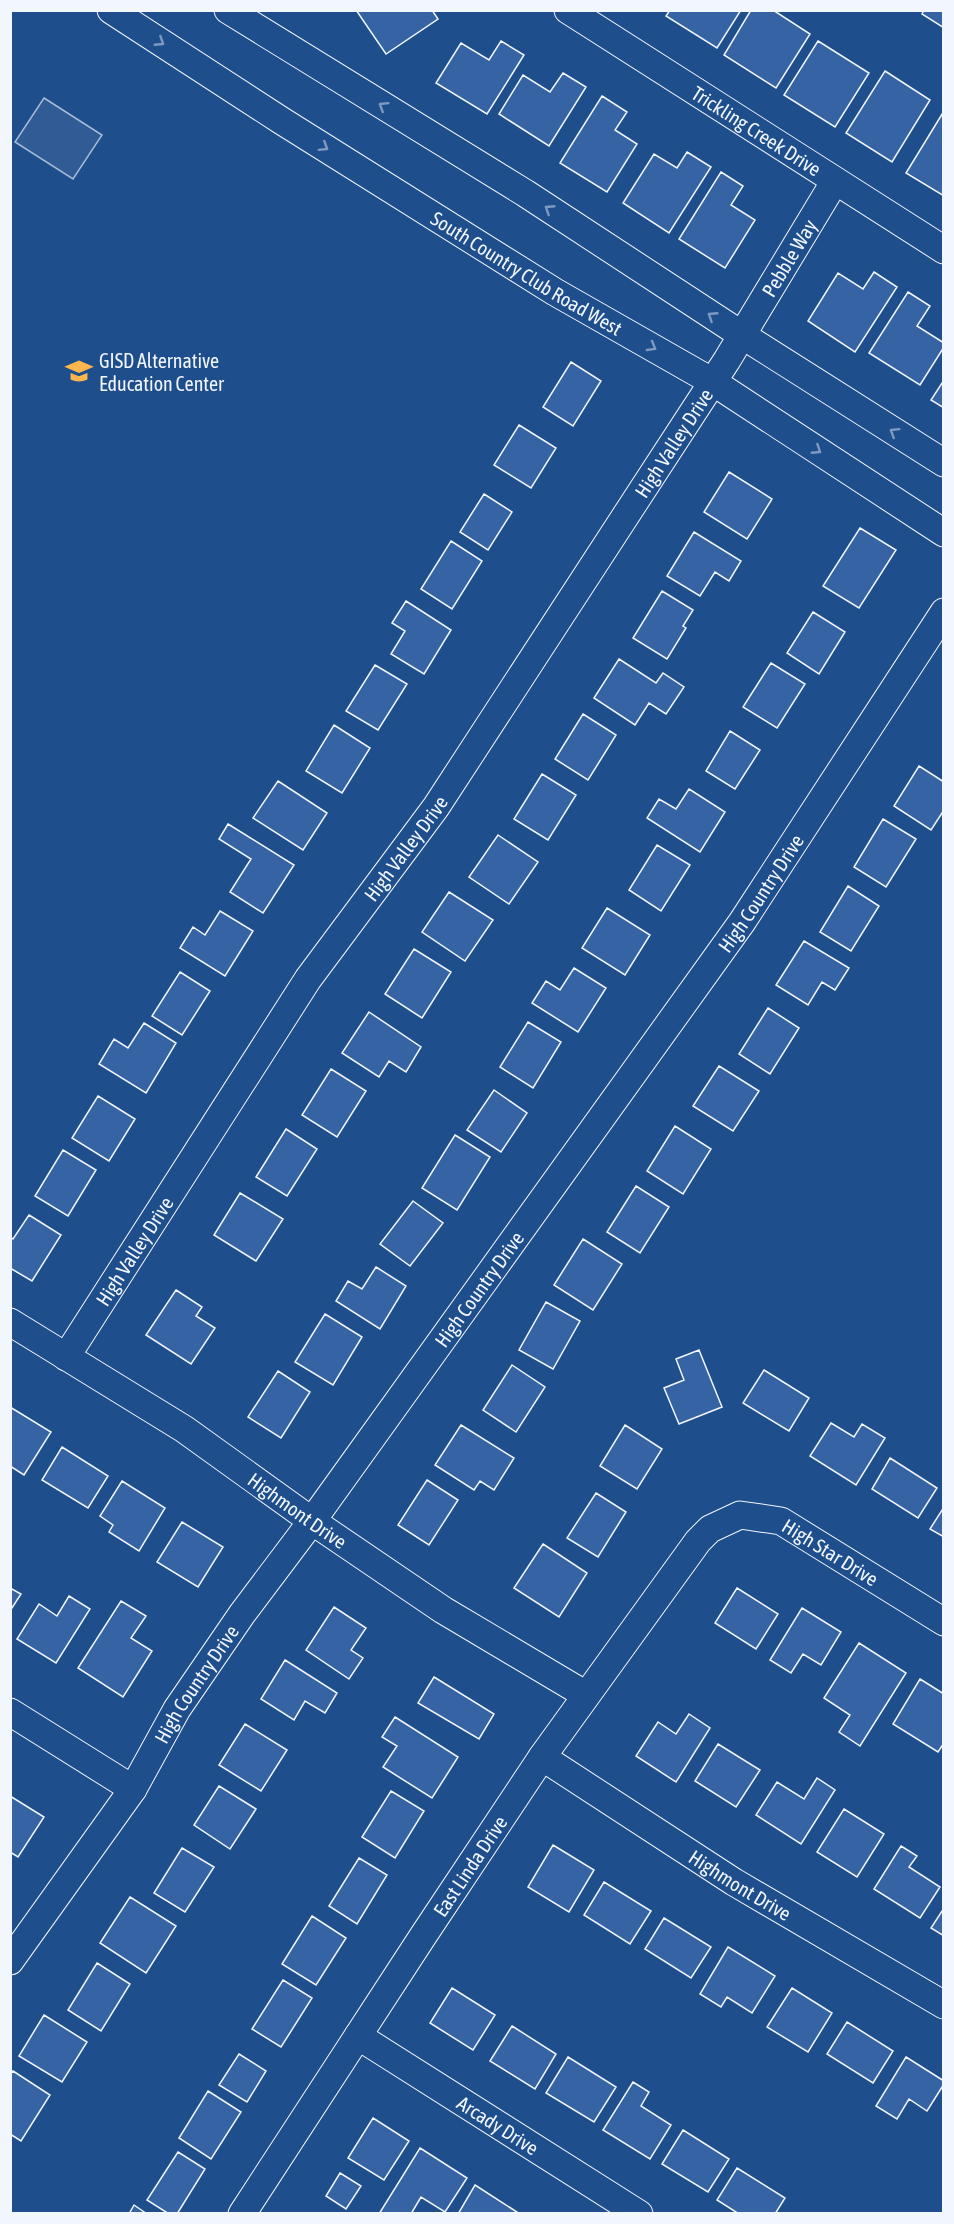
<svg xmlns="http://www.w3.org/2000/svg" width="954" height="2224" font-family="'Asap Condensed',sans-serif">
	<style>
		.built { fill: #305b95; stroke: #a8bbd7; stroke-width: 1.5 }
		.building { fill: #3563a3; stroke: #f2f6ff; stroke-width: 1.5 }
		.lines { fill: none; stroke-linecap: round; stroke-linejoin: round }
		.minor-casing { stroke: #f2f6ff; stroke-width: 29 }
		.minor { stroke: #1f4e8c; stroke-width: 27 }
		.oneway { stroke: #7e9ac0 }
		.labels { text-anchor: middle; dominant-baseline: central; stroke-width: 4.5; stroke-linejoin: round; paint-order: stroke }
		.street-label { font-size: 20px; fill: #f2f6ff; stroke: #1f4e8c }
		.poi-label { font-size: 20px; fill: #f2f6ff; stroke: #1f4e8c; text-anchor: start }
	</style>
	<rect width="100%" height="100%" fill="#1f4e8c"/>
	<path class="built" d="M44 98 102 135 73 179 15 142Z"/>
	<path class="building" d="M356 10H432L438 19 386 54Z
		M670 10H741L717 48 666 16Z
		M751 10H773L810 34 776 88 724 55Z
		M924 10H944V28L922 14Z
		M501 41 524 55 487 114 436 83 461 43 489 60Z
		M818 41 869 73 835 127 784 95Z
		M885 71 930 100 892 162 846 133Z
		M563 73 586 87 549 146 499 114 523 75 550 92Z
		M602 96 627 112 615 130 637 144 607 192 560 163Z
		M944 111V196L906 173Z
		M687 152 711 167 669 233 623 203 654 154 677 168Z
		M721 172 743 186 731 205 755 220 725 268 679 239Z
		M874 272 897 287 855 352 808 321 838 273 863 289Z
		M908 292 930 306 917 326 944 343V347L920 385 869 353Z
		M571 362 601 381 573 426 543 407Z
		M944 380V408L931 400Z
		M519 425 556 448 531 488 494 465Z
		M729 472 772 499 747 539 704 512Z
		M484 494 512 512 488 550 460 532Z
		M860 528 896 550 859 608 823 586Z
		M694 532 741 561 729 581 715 572 700 596 667 576Z
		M451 541 482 561 452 609 421 589Z
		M662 591 693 610 683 626 686 628 667 659 633 638Z
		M406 601 451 630 424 674 391 654 405 631 392 623Z
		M813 612 845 632 819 674 787 653Z
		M619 659 656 683 663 673 684 687 666 714 649 703 635 725 594 698Z
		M771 663 805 684 777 728 743 707Z
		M375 665 407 684 378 730 346 711Z
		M583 714 616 735 588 780 555 759Z
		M334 725 370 748 342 793 306 771Z
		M730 731 760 750 735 789 706 771Z
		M919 766 944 782V810L931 830 894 806Z
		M542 774 576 795 548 840 514 819Z
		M278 781 327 813 303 850 253 818Z
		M689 789 725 812 700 852 647 818 659 799 676 809Z
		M883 819 916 839 886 887 854 867Z
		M228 824 294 865 263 913 230 892 251 859 219 839Z
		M498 835 538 862 509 904 469 877Z
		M657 845 690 865 661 911 629 890Z
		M848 886 879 906 851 951 820 932Z
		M449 892 493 920 465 961 422 932Z
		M607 908 650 935 625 975 582 948Z
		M220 911 253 931 225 976 180 948 193 927 205 935Z
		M804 941 849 968 835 990 822 982 808 1005 776 985Z
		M414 949 451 972 422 1018 385 994Z
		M574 968 606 988 578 1032 532 1003 546 981 560 990Z
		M180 972 210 991 182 1035 152 1016Z
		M768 1008 799 1028 770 1074 739 1054Z
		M369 1012 421 1047 406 1072 389 1061 379 1077 342 1053Z
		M528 1022 561 1042 533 1088 500 1067Z
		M144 1023 176 1043 146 1093 99 1064 114 1039 128 1048Z
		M719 1066 759 1091 733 1131 693 1106Z
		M331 1069 366 1091 337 1137 302 1115Z
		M494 1090 527 1113 501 1152 467 1130Z
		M98 1096 135 1119 109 1161 72 1138Z
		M675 1126 711 1149 683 1194 647 1171Z
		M286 1129 317 1149 287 1196 256 1177Z
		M455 1135 490 1157 457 1210 422 1188Z
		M63 1150 96 1170 68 1216 35 1196Z
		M636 1186 669 1207 640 1253 607 1232Z
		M240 1193 283 1219 256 1261 214 1235Z
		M413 1201 443 1223 410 1266 380 1244Z
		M29 1215 61 1235 32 1281 10 1268V1237L13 1239Z
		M583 1239 622 1264 593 1310 554 1285Z
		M376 1267 406 1286 380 1329 336 1301 348 1281 362 1289Z
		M176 1290 202 1307 196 1316 215 1328 191 1364 146 1335Z
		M546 1302 580 1321 553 1369 519 1350Z
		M325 1314 362 1337 333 1385 295 1362Z
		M699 1350 722 1407 679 1424 664 1388 684 1380 676 1359Z
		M512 1365 545 1387 516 1432 483 1410Z
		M764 1370 809 1398 789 1431 743 1403Z
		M278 1371 310 1392 281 1438 248 1417Z
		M10 1407 51 1432 24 1475 10 1466Z
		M831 1423 854 1437 862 1424 885 1438 856 1485 810 1456Z
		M461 1425 514 1458 494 1490 480 1481 474 1490 435 1465Z
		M625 1425 662 1449 637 1489 600 1466Z
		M62 1447 108 1476 88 1508 42 1480Z
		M890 1458 937 1488 918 1518 872 1489Z
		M427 1480 458 1500 429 1545 398 1525Z
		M122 1481 165 1508 139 1551 109 1532 113 1525 100 1516Z
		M596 1493 626 1512 598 1557 567 1538Z
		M944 1507V1537L930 1529Z
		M182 1522 223 1547 198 1587 157 1562Z
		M543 1544 587 1573 559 1617 514 1588Z
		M10 1588 21 1594 10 1611Z
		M737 1588 778 1614 756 1649 715 1623Z
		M69 1596 90 1609 56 1663 17 1639 39 1604 57 1616Z
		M121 1601 146 1616 131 1638 152 1651 123 1697 78 1668Z
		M334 1607 366 1628 351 1650 363 1658 349 1679 306 1650Z
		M802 1608 841 1632 821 1665 803 1654 791 1673 770 1660Z
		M859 1643 906 1673 860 1746 839 1732 850 1715 824 1698Z
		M285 1660 337 1693 325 1713 305 1701 294 1720 261 1699Z
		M434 1677 494 1714 479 1739 418 1703Z
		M920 1679 944 1694V1743L938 1752 893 1724Z
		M689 1714 710 1728 676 1782 636 1756 658 1722 676 1734Z
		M395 1717 458 1757 432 1798 383 1767 397 1746 382 1737Z
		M245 1724 287 1750 261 1791 219 1765Z
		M718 1744 760 1770 736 1807 695 1781Z
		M817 1778 835 1790 801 1844 756 1815 777 1782 804 1799Z
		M219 1786 256 1809 230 1849 194 1825Z
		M391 1791 424 1811 395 1858 362 1837Z
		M10 1796 44 1817 18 1857 10 1852Z
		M844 1809 884 1834 857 1877 817 1852Z
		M553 1845 594 1870 569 1912 528 1887Z
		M901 1846 917 1856 909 1867 940 1887 920 1918 874 1889Z
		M182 1848 214 1867 185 1912 154 1893Z
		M359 1858 387 1875 357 1924 329 1906Z
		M604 1882 651 1911 630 1944 584 1915Z
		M130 1897 176 1926 146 1973 100 1943Z
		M944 1908V1936L931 1928Z
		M312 1916 346 1938 316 1985 282 1964Z
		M664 1918 711 1947 691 1978 645 1949Z
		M728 1947 775 1976 752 2013 727 1997 721 2007 700 1994Z
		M97 1963 130 1984 101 2031 68 2010Z
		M283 1980 312 1998 281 2047 252 2029Z
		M452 1988 495 2015 473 2050 430 2023Z
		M792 1988 832 2013 808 2052 767 2027Z
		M44 2015 87 2042 62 2082 19 2056Z
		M847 2022 893 2051 873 2083 827 2054Z
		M512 2026 556 2054 535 2089 490 2061Z
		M239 2054 266 2071 247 2102 219 2085Z
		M568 2057 616 2087 594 2122 546 2093Z
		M906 2057 944 2081V2084L927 2111 909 2099 897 2119 876 2106Z
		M13 2071 50 2095 21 2141 10 2134V2074Z
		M633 2082 649 2092 641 2106 671 2125 650 2159 603 2130Z
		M208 2091 241 2112 211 2159 179 2138Z
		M373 2118 409 2141 384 2180 348 2158Z
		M683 2130 729 2159 708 2192 662 2164Z
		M420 2148 467 2178 445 2212 421 2197 411 2214H379Z
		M178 2152 205 2169 177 2214H169L147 2200Z
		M737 2168 785 2198 775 2214H739L717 2200Z
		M340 2173 361 2186 346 2209 326 2196Z
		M475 2185 520 2214H458Z
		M134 2205 147 2214H129Z"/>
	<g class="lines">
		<defs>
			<g id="minor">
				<path id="s1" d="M111 10 282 121 555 292 713 382 944 533"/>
				<path d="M228 10 525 193 742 335 944 463"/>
				<path id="s2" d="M568 10 944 250"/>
				<path id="s3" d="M10 1322 184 1429 312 1521 443 1610 586 1695"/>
				<path id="s4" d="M66 1357 308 979 436 807 727 360 835 181"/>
				<path d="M10 1712 133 1789"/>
				<path id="s5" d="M542 1757 734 1882 944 2005"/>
				<path id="s6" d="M10 1961 133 1789 177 1709 242 1614 312 1521 742 922 944 612"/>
				<path id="s7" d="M358 2036 639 2214"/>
				<path id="s8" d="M242 2214 423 1936 542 1757 698 1541 710 1529 740 1515 781 1521 944 1622"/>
			</g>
		</defs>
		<use href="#minor" class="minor-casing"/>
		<use href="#minor" class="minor"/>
	</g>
	<defs><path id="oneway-chevron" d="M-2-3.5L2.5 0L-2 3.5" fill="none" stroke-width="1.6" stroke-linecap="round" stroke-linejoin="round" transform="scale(1.5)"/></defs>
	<g class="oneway">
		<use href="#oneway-chevron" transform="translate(160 42) rotate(33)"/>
		<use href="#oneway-chevron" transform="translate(383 106) rotate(-148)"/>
		<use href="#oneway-chevron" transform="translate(324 147) rotate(32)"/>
		<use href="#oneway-chevron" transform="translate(549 209) rotate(-147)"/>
		<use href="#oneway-chevron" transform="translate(712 316) rotate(-147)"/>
		<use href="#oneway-chevron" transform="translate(652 347) rotate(30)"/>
		<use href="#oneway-chevron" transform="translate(894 432) rotate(-148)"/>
		<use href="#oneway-chevron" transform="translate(817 450) rotate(33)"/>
	</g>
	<defs>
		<symbol id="school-bare" viewBox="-9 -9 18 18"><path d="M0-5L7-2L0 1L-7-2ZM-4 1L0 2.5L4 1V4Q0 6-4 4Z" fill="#ffb74d" stroke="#1f4e8c" stroke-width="2.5" paint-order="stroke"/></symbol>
	</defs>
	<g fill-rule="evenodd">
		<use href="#school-bare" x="60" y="352" width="38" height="38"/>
	</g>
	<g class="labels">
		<g class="street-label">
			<text stroke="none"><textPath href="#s2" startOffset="224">Trickling Creek Drive</textPath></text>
			<text stroke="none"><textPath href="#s4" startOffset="1316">Pebble Way</textPath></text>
			<text stroke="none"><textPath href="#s1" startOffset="492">South Country Club Road West</textPath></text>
			<text stroke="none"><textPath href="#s4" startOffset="1098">High Valley Drive</textPath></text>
			<text stroke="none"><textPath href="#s4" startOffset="612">High Valley Drive</textPath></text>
			<text stroke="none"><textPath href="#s6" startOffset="1306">High Country Drive</textPath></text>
			<text stroke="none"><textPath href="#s4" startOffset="126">High Valley Drive</textPath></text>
			<text stroke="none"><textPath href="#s6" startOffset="820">High Country Drive</textPath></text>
			<text stroke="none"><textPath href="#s3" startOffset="344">Highmont Drive</textPath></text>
			<text stroke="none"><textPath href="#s8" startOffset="963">High Star Drive</textPath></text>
			<text stroke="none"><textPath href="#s6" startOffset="334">High Country Drive</textPath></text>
			<text stroke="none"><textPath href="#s8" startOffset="416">East Linda Drive</textPath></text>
			<text stroke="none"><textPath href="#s5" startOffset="236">Highmont Drive</textPath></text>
			<text stroke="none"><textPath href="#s7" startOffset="166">Arcady Drive</textPath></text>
		</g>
		<g class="poi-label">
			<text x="99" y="360">GISD Alternative<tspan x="99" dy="23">Education Center</tspan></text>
		</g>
	</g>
	<rect width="954" height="2224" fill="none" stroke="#f2f6ff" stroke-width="24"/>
</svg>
